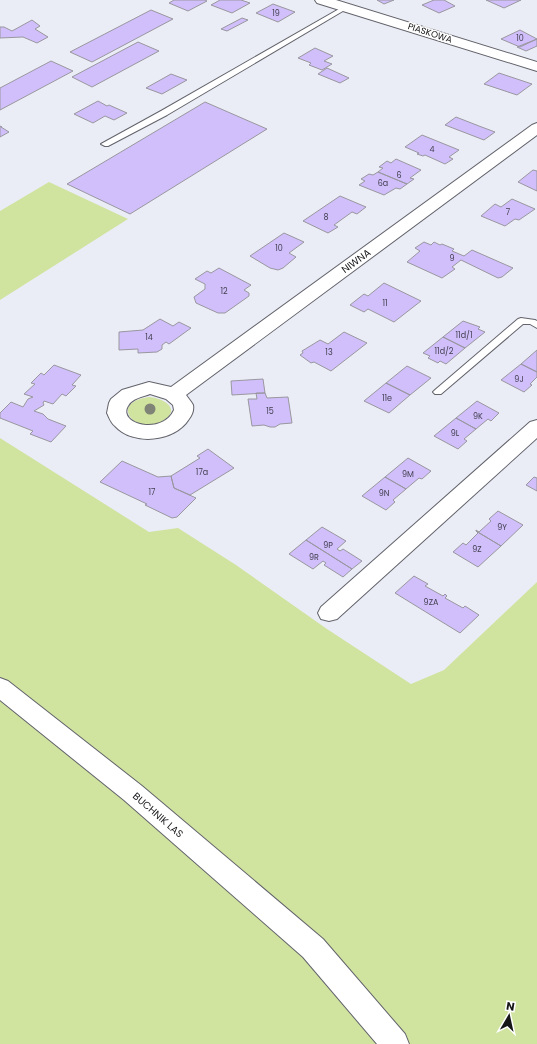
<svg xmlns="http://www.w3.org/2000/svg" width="537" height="1044" font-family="Poppins,sans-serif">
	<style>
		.green { fill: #d0e39f }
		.building { fill: #d0bffa; stroke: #99979f }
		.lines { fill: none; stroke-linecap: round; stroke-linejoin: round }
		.lane-casing { stroke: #62636b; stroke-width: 2 }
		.street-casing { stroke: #62636b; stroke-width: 2 }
		.lane { fill: #fff; fill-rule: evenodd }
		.street { fill: #fff; fill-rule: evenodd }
		.tree { fill: #7f8476 }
		.labels { text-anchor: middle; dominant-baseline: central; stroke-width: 3; stroke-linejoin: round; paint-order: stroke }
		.number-label { font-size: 8px; fill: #444051 }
		.far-street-label { font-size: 9px; fill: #161619; stroke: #fff }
		.street-label { font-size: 10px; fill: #161619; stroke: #fff }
	</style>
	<rect width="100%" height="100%" fill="#ebedf6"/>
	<path class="green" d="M49 182 128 219 0 300V211Z
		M149 397C162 398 182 408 164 420 138 438 106 403 149 397Z
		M0 438 149 532 178 528 236 565 327 629 411 684 444 670 537 582V1044H0Z"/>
	<path class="building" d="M174 0H205L207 1 188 11 169 3Z
		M220 0H241L250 3 232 13 211 5Z
		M377 0H394L384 4Z
		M434 0H444L455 6 439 13 422 5Z
		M486 0H521L504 8Z
		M273 4 295 12 278 22 256 13Z
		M151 10 173 19 92 62 70 52Z
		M242 18 248 20 227 31 221 29Z
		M32 20 40 26 35 29 48 37 37 43 23 37 0 38V27H4L12 31Z
		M520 30 537 39 520 47 501 39Z
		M537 39V46L526 51 517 47Z
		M138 42 159 51 92 87 72 77Z
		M315 48 333 56 324 61 332 64 322 70 309 65 311 63 298 58Z
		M51 61 73 71 0 110V88Z
		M327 68 349 78 340 83 318 74Z
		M499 73 532 84 517 95 484 84Z
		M171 74 187 80 162 94 146 88Z
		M98 101 107 106 109 105 127 113 114 120 105 116 93 123 74 114Z
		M205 102 267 129 130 214 67 184Z
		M456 117 479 126 495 132 484 140 445 125Z
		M0 126 2 127H1L9 132 0 137Z
		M422 135 459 150 449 157 453 159 445 164 425 155 423 156 417 154 419 153 405 147Z
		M396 159 421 170 410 178 414 179 407 184 378 172 383 168 379 167 387 161 391 163Z
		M533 170 537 171V191L518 182Z
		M378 172 407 184 400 189 396 188 384 195 359 185 365 181 361 179 369 174 373 175Z
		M340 196 366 207 357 214 352 212 334 225 338 227 328 233 303 221Z
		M512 199 535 209 519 220 515 219 505 226 481 216 495 204 501 207Z
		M284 233 304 242 289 253 296 257 283 268 278 270 270 268 250 256Z
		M424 242 431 245 434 242 440 245 442 244 454 249 452 251 464 256 472 250 513 268 502 277 498 278 461 260 452 267 455 269 442 278 407 262 420 251 415 248Z
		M219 268 251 285 244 290 249 293V296L225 313H218L196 303 194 297 205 289V284L195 279 207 271 211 273Z
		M384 283 421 301 394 322 368 309 364 312 350 305 364 294 368 296Z
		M160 319 173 326 179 322 191 328 169 344 166 342 162 345V349L157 352 138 353V349L119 350V332L143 330Z
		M463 321 480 327 478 329 485 332 465 348 443 337Z
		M344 332 367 343 331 371 314 362 311 363 300 355 303 353 302 351 320 340 328 344Z
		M443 337 465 348 446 364 440 361 438 363 428 358 430 356 423 353Z
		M537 350V372L521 364Z
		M521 364 537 372V377L530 384 532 385 524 392 501 380Z
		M54 365 81 375 72 385 76 386 66 396 62 394 53 404 44 401 43 403 44 405 34 411 43 414 48 419 66 426 51 442 30 434 33 431 0 418V413L11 402 23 407 28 399 33 397 24 394 35 384 31 383 41 373 44 375Z
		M407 366 431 378 410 395 386 383Z
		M263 379 265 393 232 395 231 381Z
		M386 383 410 395 389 413 364 401Z
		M256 393H265L267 398 288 397 292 423 280 424 275 427H270L264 425 252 426 248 399H257Z
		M477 401 499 413 491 421 488 419 476 429 456 418Z
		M456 418 476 429 464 439 467 441 458 449 434 436Z
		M208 449 234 468 190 495 174 488 171 476 200 458 197 456Z
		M408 458 431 471 422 479 419 478 406 489 385 477Z
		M122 461 158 477 171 476 174 488 196 498 177 517 172 518 145 505 147 504 100 482Z
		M385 477 406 489 393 500 395 502 386 510 362 496Z
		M534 477 537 478V491L526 485Z
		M498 511 523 525 501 546 476 531V530L479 532 491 521 489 519Z
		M322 527 346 541 337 549 340 551 343 549 362 561 352 569 306 540Z
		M476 531 501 546 478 567 453 552 463 543 466 545 478 533Z
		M306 540 352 569 343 577 324 565 326 563 323 561 313 569 289 554Z
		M414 576 428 584 425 586 443 596 445 594 447 596 445 598 463 608 465 606 479 615 460 633 395 593Z"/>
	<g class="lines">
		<defs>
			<path id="lane" d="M346 5 349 7 348 8 167 115 108 146H105L101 144 161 111Z
				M521 318 535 320 537 321V328L530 324H523L441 394H435L433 392 435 390 518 319Z"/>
			<path id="street" d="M315 0H336L537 62V71L317 3Z
				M537 123V135L186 395C188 398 191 401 193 405 194 410 192 415 189 419 175 442 133 446 115 426 111 423 109 417 107 413L109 403 111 399 122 390 149 382 171 387 532 125ZM150 394 166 399 173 405 174 410C162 436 117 424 128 406 132 398 143 397 150 394Z
				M537 420V438L337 619 329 621 321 619 318 613 321 607 530 422Z
				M0 678 8 681 142 786 323 939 405 1034 409 1044H377L303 957 124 800 0 700Z"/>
		</defs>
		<use href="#lane" class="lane-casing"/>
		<use href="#street" class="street-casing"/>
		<use href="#lane" class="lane"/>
		<use href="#street" class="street"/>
	</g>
	<circle class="tree" cx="150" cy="409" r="5.5"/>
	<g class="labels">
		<g class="number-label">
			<text x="276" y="13">19</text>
			<text x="520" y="38">10</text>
			<text x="432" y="149">4</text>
			<text x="399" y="175">6</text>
			<text x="383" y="183">6a</text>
			<text x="508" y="212">7</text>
			<text x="326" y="217">8</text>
			<text x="279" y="248">10</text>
			<text x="452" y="258">9</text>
			<text x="224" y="291">12</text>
			<text x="385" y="303">11</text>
			<text x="464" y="335">11d/1</text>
			<text x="149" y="337">14</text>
			<text x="444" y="351">11d/2</text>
			<text x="329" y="352">13</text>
			<text x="519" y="379">9J</text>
			<text x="387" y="398">11e</text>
			<text x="270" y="411">15</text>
			<text x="478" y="416">9K</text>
			<text x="455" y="433">9L</text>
			<text x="202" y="472">17a</text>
			<text x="408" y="474">9M</text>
			<text x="152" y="492">17</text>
			<text x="384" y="493">9N</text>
			<text x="502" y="527">9Y</text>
			<text x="328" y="545">9P</text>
			<text x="477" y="549">9Z</text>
			<text x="314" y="557">9R</text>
			<text x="431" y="602">9ZA</text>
		</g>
		<g class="far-street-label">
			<text transform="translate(430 33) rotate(18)">PIASKOWA</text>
		</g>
		<g class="street-label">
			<text transform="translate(356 261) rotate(-36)">NIWNA</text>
			<text transform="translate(158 815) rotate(41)">BUCHNIK LAS</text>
		</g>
	</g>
	<g transform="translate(509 1016) rotate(9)" stroke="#ffffff" stroke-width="3" paint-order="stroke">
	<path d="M0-3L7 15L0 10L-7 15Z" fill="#161619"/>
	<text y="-6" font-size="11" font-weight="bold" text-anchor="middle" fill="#161619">N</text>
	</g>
</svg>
